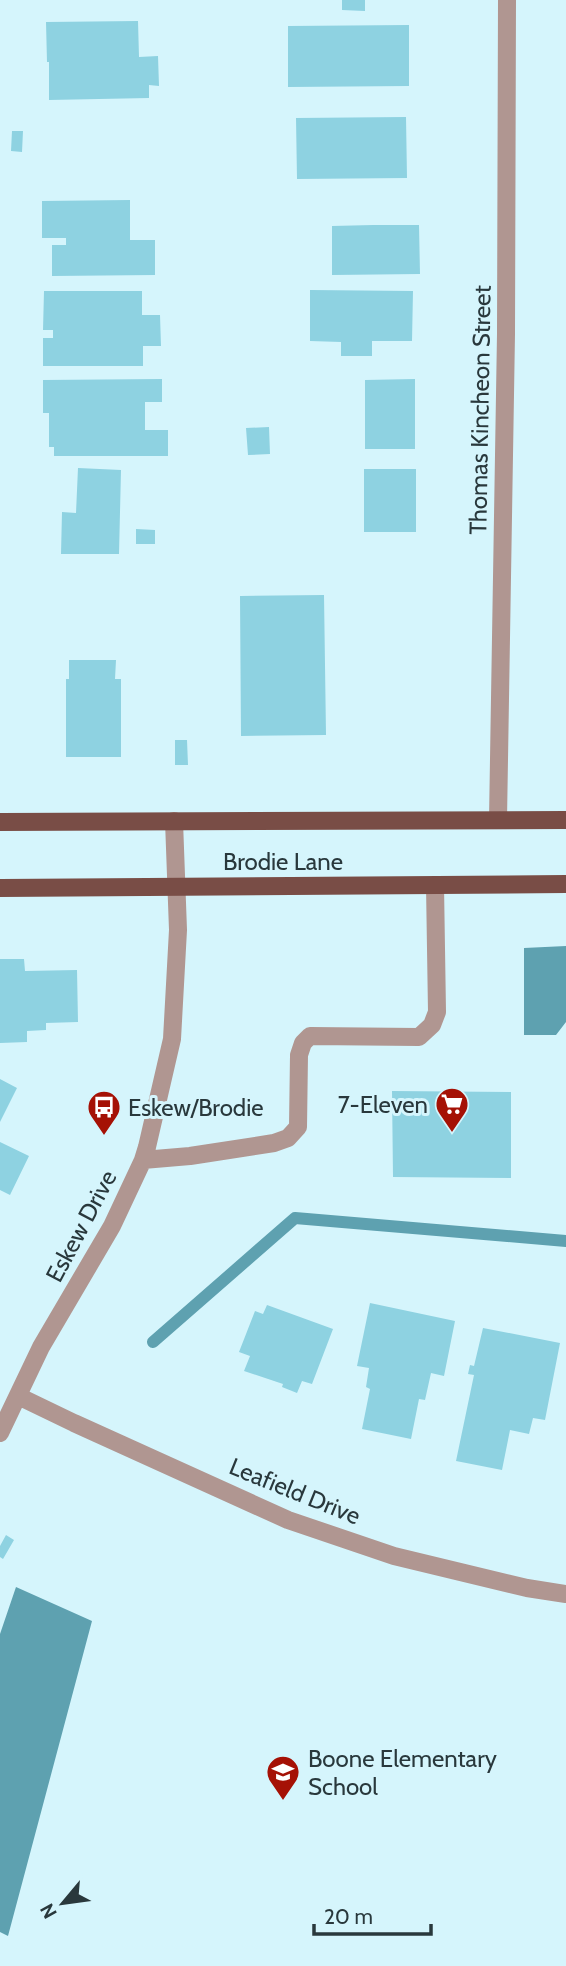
<svg xmlns="http://www.w3.org/2000/svg" width="566" height="1966" font-family="Cabin,sans-serif">
	<style>
		.water { fill: #5ea1b0 }
		.lines { fill: none; stroke-linecap: round; stroke-linejoin: round }
		.stream { stroke: #5ea1b0; stroke-width: 12 }
		.building { fill: #8ed2e1 }
		.minor { stroke: #b09691; stroke-width: 18 }
		.major { stroke: #794d46; stroke-width: 18 }
		.labels { text-anchor: middle; dominant-baseline: central; stroke-width: 6; stroke-linejoin: round; paint-order: stroke }
		.street-label { font-size: 24px; fill: #29383c; stroke: #d5f5fc }
		.poi-label { font-size: 24px; fill: #29383c; stroke: #d5f5fc; text-anchor: start }
	</style>
	<rect width="100%" height="100%" fill="#d5f5fc"/>
	<path class="water" d="M566 946V1022L556 1035H524V948Z
		M16 1587 92 1621 8 1936 0 1932V1634Z"/>
	<g class="lines">
		<path class="stream" d="M153 1342 295 1218 566 1241"/>
	</g>
	<path class="building" d="M342 0H365V11L342 10Z
		M138 21 139 57 158 56 159 86 149 85V98L49 100V62H47L46 22Z
		M409 25V86L288 87V26Z
		M406 117 407 178 297 179 296 118Z
		M12 131H23L22 152 11 151Z
		M130 200V240H155V275L52 276V245H66V238H42V201Z
		M373 225H419L420 274 332 275V226Z
		M310 290 413 291 412 341H372V356H341V342L310 341Z
		M44 291H142V315H160L161 346H143V366H43V338H53V330H43Z
		M162 379V402H145V430H168V456H54V447H49V413H43V380Z
		M415 379V449H365V380Z
		M269 427 270 454 248 455 246 428Z
		M78 468 121 470 119 554H61L62 512 76 513Z
		M364 469H416V532H364Z
		M136 529 155 530V544H136Z
		M324 595 326 735 241 736 240 596Z
		M69 660H116L115 679H121V757H66V679H69Z
		M175 740H187L188 765H175Z
		M0 959H24L25 971 77 970 78 1022 46 1023V1030L27 1031V1042L0 1043Z
		M0 1079 17 1088 0 1122Z
		M392 1091 511 1092V1178L393 1177Z
		M0 1142 29 1156 10 1195 0 1190Z
		M370 1303 455 1321 444 1376 431 1373 425 1400 419 1399 411 1439 362 1429 370 1389 366 1387 369 1368 357 1366Z
		M267 1305 333 1329 312 1384 302 1381 297 1393 282 1387 283 1384 244 1371 250 1356 239 1352 255 1311 263 1314Z
		M483 1328 560 1343 545 1420 533 1418 529 1434 510 1430 502 1470 456 1461 474 1375 468 1374 470 1365 474 1366Z
		M6 1535 14 1540 3 1559 0 1557V1546Z"/>
	<g class="lines">
		<path class="minor" d="M498 820 506 334 507 0
			M143 1160 190 1156 274 1143 288 1138 298 1127 299 1055 303 1043 310 1036 419 1037 432 1025 437 1012 435 885
			M18 1396 74 1423 288 1520 394 1556 527 1588 566 1594
			M0 1433 41 1347 112 1226 143 1160 147 1147 172 1039 178 930 174 821"/>
		<path class="major" d="M0 822 566 820
			M0 888 566 884"/>
	</g>
	<defs>
		<symbol id="supermarket-pin" viewBox="-11 -11 22 30"><path d="M0 17L-7.5 6A9.5 9.5 0 1 1 7.5 6Z" fill="#a51105" stroke="#d5f5fc"/><path d="M-6-5.5h2.5l.6 2H6L4.5 2H-2.5L-4.4-4H-6ZM-1.5 3.2a1.3 1.3 0 1 0 .1 0ZM3 3.2a1.3 1.3 0 1 0 .1 0Z" fill="#fff"/></symbol>
		<symbol id="bus-pin" viewBox="-11 -11 22 30"><path d="M0 17L-7.5 6A9.5 9.5 0 1 1 7.5 6Z" fill="#a51105" stroke="#d5f5fc"/><path d="M-5-6H5V4H4V6H2V4H-2V6H-4V4H-5ZM-3.5-4V0h7V-4ZM-3.5 1.2v1.5H-2V1.2ZM2 1.2v1.5H3.5V1.2Z" fill="#fff"/></symbol>
		<symbol id="school-pin" viewBox="-11 -11 22 30"><path d="M0 17L-7.5 6A9.5 9.5 0 1 1 7.5 6Z" fill="#a51105" stroke="#d5f5fc"/><path d="M0-5L7-2L0 1L-7-2ZM-4 1L0 2.5L4 1V4Q0 6-4 4Z" fill="#fff"/></symbol>
	</defs>
	<g fill-rule="evenodd">
		<use href="#supermarket-pin" x="433" y="1085" width="38" height="52"/>
		<use href="#bus-pin" x="85" y="1088" width="38" height="52"/>
		<use href="#school-pin" x="264" y="1753" width="38" height="52"/>
	</g>
	<g class="labels">
		<g class="street-label">
			<text transform="translate(480 410) rotate(-89)">Thomas Kincheon Street</text>
			<text x="283" y="861">Brodie Lane</text>
			<text transform="translate(81 1226) rotate(-62)">Eskew Drive</text>
			<text transform="translate(295 1491) rotate(22)">Leafield Drive</text>
		</g>
		<g class="poi-label">
			<text x="428" y="1104" text-anchor="end">7-Eleven</text>
			<text x="128" y="1107">Eskew/Brodie</text>
			<text x="308" y="1758">Boone Elementary<tspan x="308" dy="28">School</tspan></text>
		</g>
	</g>
	<g transform="translate(63 1903) rotate(241)" stroke="#d5f5fc" stroke-width="5" paint-order="stroke">
	<path d="M0-5L12 26L0 18L-12 26Z" fill="#29383c"/>
	<text y="-10" font-size="19" font-weight="bold" text-anchor="middle" fill="#29383c">N</text>
	</g>
	<path d="M314 1924v10h117v-10" fill="none" stroke="#29383c" stroke-width="3.5"/>
	<text x="324" y="1924" font-size="21" fill="#29383c" stroke="#d5f5fc" stroke-width="5" paint-order="stroke">20 m</text>
</svg>
